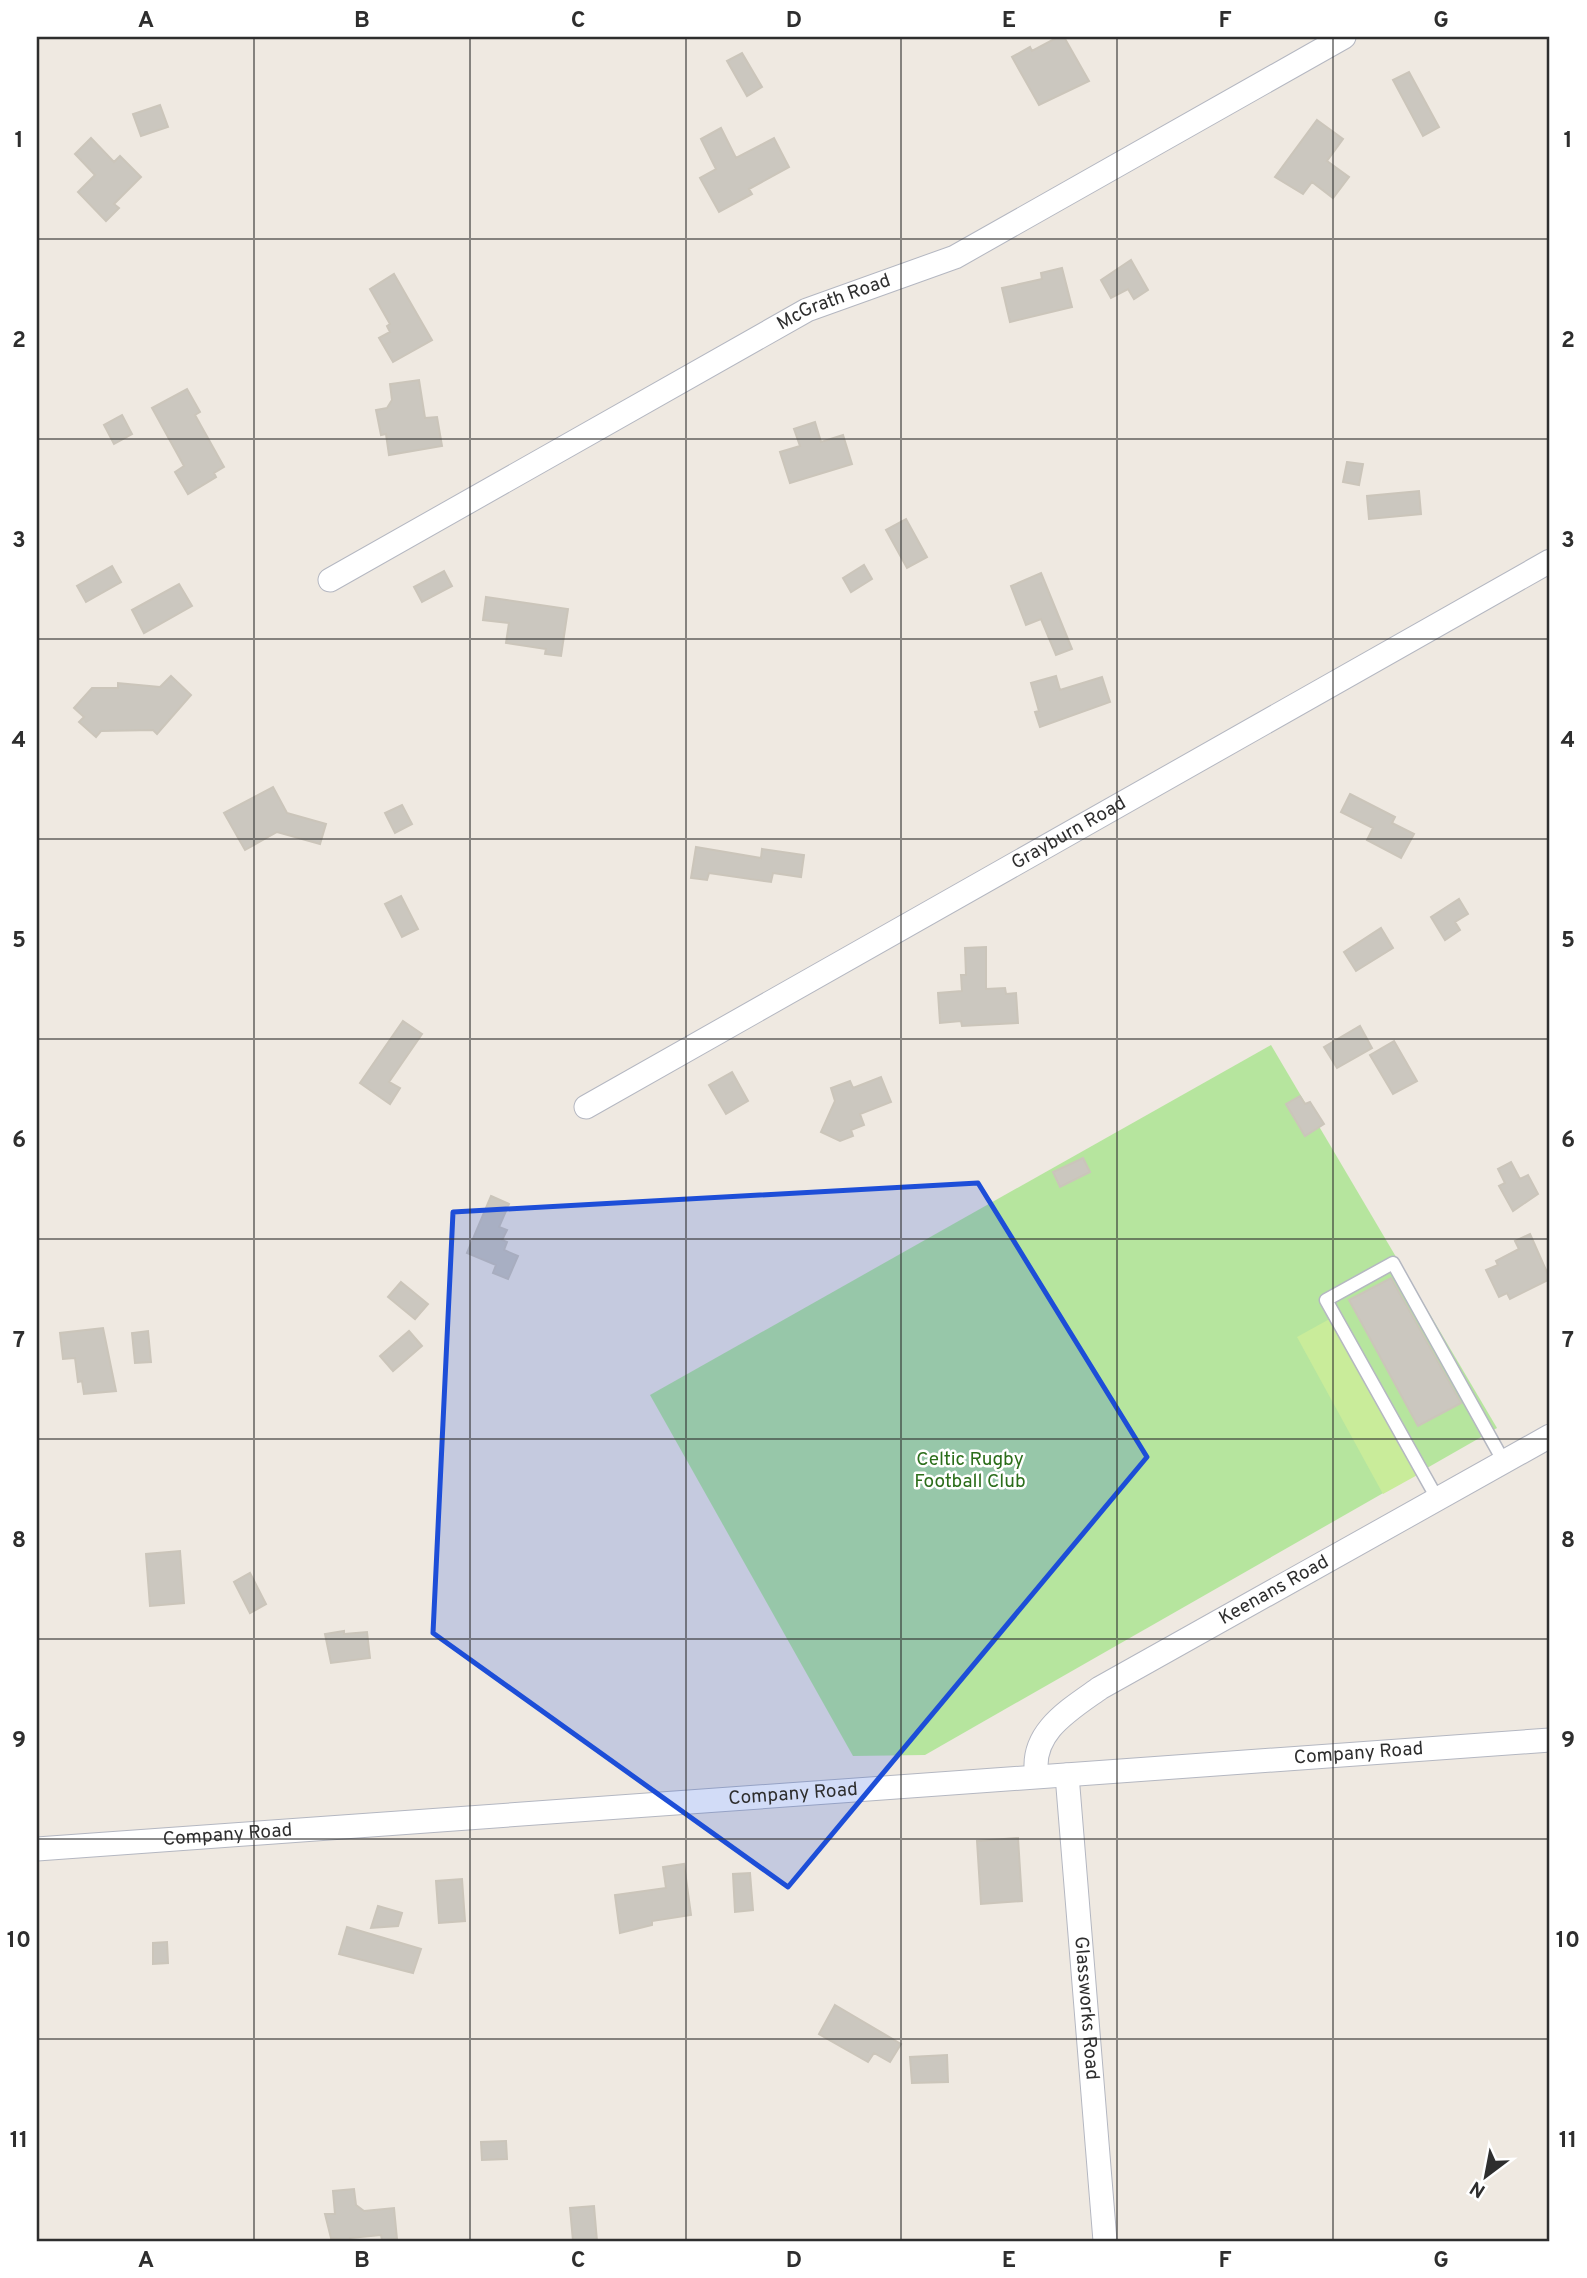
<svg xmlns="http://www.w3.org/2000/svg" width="1587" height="2278" font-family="Overpass,sans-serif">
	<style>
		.green { fill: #b6e59e }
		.pitch { fill: #c9ec9a }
		.building { fill: #cbc7bf; stroke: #cbc5ba; stroke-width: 2 }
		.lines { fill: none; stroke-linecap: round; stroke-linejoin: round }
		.service-casing { stroke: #b4b7c1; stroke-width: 15 }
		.minor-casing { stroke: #b4b7c1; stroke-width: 25 }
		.service { stroke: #fff; stroke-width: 12 }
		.minor { stroke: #fff; stroke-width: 23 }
		.marked { fill: #1d4ed8; fill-opacity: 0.2; stroke: #1d4ed8; stroke-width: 5; stroke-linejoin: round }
		.grid { fill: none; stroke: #2e2e2e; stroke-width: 2; stroke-opacity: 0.55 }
		.labels { text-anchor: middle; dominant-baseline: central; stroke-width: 5; stroke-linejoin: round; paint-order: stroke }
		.street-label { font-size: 19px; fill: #2e2e2e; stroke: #fff }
		.park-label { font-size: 19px; fill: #2c6e1b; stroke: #fff }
		.neatline { fill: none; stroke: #2e2e2e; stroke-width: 2.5 }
		.grid-label { font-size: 23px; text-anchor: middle; font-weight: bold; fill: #2e2e2e }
	</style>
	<rect width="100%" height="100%" fill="#efe9e1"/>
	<path class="green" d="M1271 1045 1497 1428 925 1755 853 1756 650 1395Z"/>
	<path class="pitch" d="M1335 1316 1421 1473 1383 1494 1297 1337Z"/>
	<path class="building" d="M1058 37H1064L1089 81 1039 105 1012 57 1030 47 1032 51Z
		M742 53 762 87 747 96 727 61Z
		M1409 72 1439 127 1423 136 1393 80Z
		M160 105 168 127 141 136 133 114Z
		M1317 120 1343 139 1327 161 1349 177 1333 198 1312 182 1303 194 1275 177Z
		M721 128 736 158 774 138 789 167 749 189 752 194 719 212 700 178 716 169 701 139Z
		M91 138 114 162 120 156 141 177 114 204 119 208 106 221 78 192 95 175 75 154Z
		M1131 260 1148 290 1134 299 1128 289 1111 298 1101 280Z
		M1062 268 1072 307 1010 322 1002 288 1042 279 1041 273Z
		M394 274 432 340 393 362 379 338 390 332 387 326 390 324 370 289Z
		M419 380 425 418 437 417 442 446 389 455 386 434 381 435 376 410 387 408 392 400 390 384Z
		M187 389 200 412 195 415 224 467 214 473 216 477 188 494 175 472 184 466 152 408Z
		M122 415 132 434 114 444 104 425Z
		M815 422 821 442 843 435 852 464 790 483 780 452 800 446 794 429Z
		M1347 462 1363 464 1359 485 1343 482Z
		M1419 491 1421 514 1369 519 1367 496Z
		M906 519 927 557 907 568 886 530Z
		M864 565 872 579 851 592 843 578Z
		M112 566 121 582 86 602 77 586Z
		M444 571 452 586 422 602 414 587Z
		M1041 573 1072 649 1056 655 1041 619 1026 625 1011 586Z
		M179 584 192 606 144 633 132 610Z
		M486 597 568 609 561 656 545 654 546 649 506 643 509 623 483 620Z
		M171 676 191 695 157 734 153 730 101 731 96 737 79 722 84 717 74 708 92 688H118V683L160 687Z
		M1056 676 1060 690 1102 677 1110 702 1040 727 1035 712 1039 711 1031 683Z
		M273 787 287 813 326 824 320 844 277 832 245 850 224 813Z
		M1350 794 1395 817 1392 823 1414 834 1401 858 1367 840 1373 828 1341 812Z
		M402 805 412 824 395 833 385 813Z
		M696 847 761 858 762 849 804 855 801 877 773 873 771 882 709 873 707 880 691 878Z
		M401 896 418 929 402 937 385 904Z
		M1459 899 1468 914 1455 922 1460 930 1445 940 1431 917Z
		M1381 928 1393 948 1356 971 1344 952Z
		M986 947V989L1005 988 1006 994 1016 993 1018 1023 962 1026 961 1021 940 1023 938 993 962 991 961 975H966L965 948Z
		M403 1021 422 1034 389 1082 400 1088 390 1104 360 1083Z
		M1360 1026 1372 1048 1337 1068 1324 1047Z
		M1394 1041 1417 1081 1393 1094 1370 1055Z
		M732 1072 748 1101 726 1114 709 1085Z
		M881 1077 891 1102 860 1114 864 1125 851 1130 853 1136 840 1141 821 1132 835 1101 831 1088 850 1081 853 1088Z
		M1300 1096 1305 1104 1310 1102 1324 1124 1305 1136 1286 1104Z
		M1083 1158 1090 1172 1060 1187 1053 1172Z
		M1511 1162 1520 1179 1528 1175 1538 1194 1513 1211 1499 1186 1505 1183 1498 1169Z
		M491 1196 509 1204 499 1227 507 1230 502 1240 507 1242 504 1250 518 1256 508 1279 493 1273 496 1265 467 1253Z
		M1530 1234 1550 1279 1510 1299 1507 1293 1499 1297 1486 1270 1498 1265 1496 1261 1519 1249 1515 1241Z
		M1391 1278 1461 1403 1418 1426 1349 1300Z
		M401 1282 428 1304 415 1319 388 1297Z
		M103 1328 116 1391 84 1394 82 1381 78 1382 75 1358 63 1359 60 1333Z
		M148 1331 151 1362 135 1363 132 1333Z
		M409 1331 422 1346 393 1371 380 1356Z
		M180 1551 184 1603 150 1606 146 1554Z
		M250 1573 266 1604 250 1613 234 1582Z
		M344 1631V1634L367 1632 370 1658 331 1663 325 1634Z
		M1018 1838 1022 1901 981 1904 977 1841Z
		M684 1864 691 1915 652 1921V1925L620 1933 615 1895 666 1888 663 1867Z
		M750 1873 753 1910 735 1912 733 1874Z
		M462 1879 465 1921 439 1923 436 1881Z
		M378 1906 402 1913 398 1926 371 1928Z
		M347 1927 421 1949 413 1973 339 1954Z
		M167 1942 168 1963 153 1964V1943Z
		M835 2005 901 2044 890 2062 874 2053 868 2062 819 2034Z
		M947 2055 948 2082 912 2083 910 2057Z
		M506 2141 507 2159 482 2160 481 2142Z
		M354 2189 356 2205 364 2211 394 2208 397 2239 382 2240 381 2235 350 2238 351 2241 331 2238 325 2214H335L333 2191Z
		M594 2206 597 2241H573L570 2208Z"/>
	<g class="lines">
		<defs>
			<path id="service" d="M1438 1500 1326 1300 1393 1263 1504 1462"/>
			<g id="minor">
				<path id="s1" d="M330 580 807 310 955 257 1344 37"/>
				<path id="s2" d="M586 1107 1550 561"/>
				<path id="s3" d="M1067 1775 1105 2241"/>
				<path id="s4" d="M1037 1776C1029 1733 1069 1710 1100 1688L1550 1436"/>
				<path id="s5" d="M37 1849 1550 1740"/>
			</g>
		</defs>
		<use href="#service" class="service-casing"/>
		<use href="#minor" class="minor-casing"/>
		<use href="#service" class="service"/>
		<use href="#minor" class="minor"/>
	</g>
	<path class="marked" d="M978 1183 1147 1457 788 1887 433 1633 453 1212Z"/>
	<path class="grid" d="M254 37V2241M470 37V2241M686 37V2241M901 37V2241M1117 37V2241M1333 37V2241M37 239H1550M37 439H1550M37 639H1550M37 839H1550M37 1039H1550M37 1239H1550M37 1439H1550M37 1639H1550M37 1839H1550M37 2039H1550"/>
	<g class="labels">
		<g class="street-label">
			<text stroke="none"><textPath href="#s1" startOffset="576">McGrath Road</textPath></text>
			<text stroke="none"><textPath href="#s2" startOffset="555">Grayburn Road</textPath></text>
			<text stroke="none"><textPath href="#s4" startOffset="315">Keenans Road</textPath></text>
			<text stroke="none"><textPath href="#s5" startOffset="1325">Company Road</textPath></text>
			<text stroke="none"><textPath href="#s5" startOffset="758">Company Road</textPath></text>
			<text stroke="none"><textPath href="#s5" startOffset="191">Company Road</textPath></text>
			<text stroke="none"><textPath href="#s3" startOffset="234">Glassworks Road</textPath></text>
		</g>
		<g class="park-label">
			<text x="970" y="1460">Celtic Rugby<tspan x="970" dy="22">Football Club</tspan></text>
		</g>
	</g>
	<rect width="1587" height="2278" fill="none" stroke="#ffffff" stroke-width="77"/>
	<g transform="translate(1486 2176) rotate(212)" stroke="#ffffff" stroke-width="5" paint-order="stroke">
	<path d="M0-5L12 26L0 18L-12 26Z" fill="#2e2e2e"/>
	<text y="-10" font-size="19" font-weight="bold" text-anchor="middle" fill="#2e2e2e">N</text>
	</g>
	<rect x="38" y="38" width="1510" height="2202" class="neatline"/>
	<g class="grid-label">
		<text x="146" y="27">A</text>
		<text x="362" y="27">B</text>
		<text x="578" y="27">C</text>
		<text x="794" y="27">D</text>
		<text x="1009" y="27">E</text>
		<text x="1225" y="27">F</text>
		<text x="1441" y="27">G</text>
		<text x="19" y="147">1</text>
		<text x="1568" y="147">1</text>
		<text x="19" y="347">2</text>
		<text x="1568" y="347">2</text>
		<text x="19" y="547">3</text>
		<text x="1568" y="547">3</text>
		<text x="19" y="747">4</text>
		<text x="1568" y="747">4</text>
		<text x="19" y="947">5</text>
		<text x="1568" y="947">5</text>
		<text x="19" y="1147">6</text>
		<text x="1568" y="1147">6</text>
		<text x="19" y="1347">7</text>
		<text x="1568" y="1347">7</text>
		<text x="19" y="1547">8</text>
		<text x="1568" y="1547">8</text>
		<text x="19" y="1747">9</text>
		<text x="1568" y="1747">9</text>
		<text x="19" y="1947">10</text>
		<text x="1568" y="1947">10</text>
		<text x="19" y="2147">11</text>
		<text x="1568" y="2147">11</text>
		<text x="146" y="2267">A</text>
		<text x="362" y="2267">B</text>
		<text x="578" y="2267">C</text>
		<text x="794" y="2267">D</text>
		<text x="1009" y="2267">E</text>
		<text x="1225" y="2267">F</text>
		<text x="1441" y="2267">G</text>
	</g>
</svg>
